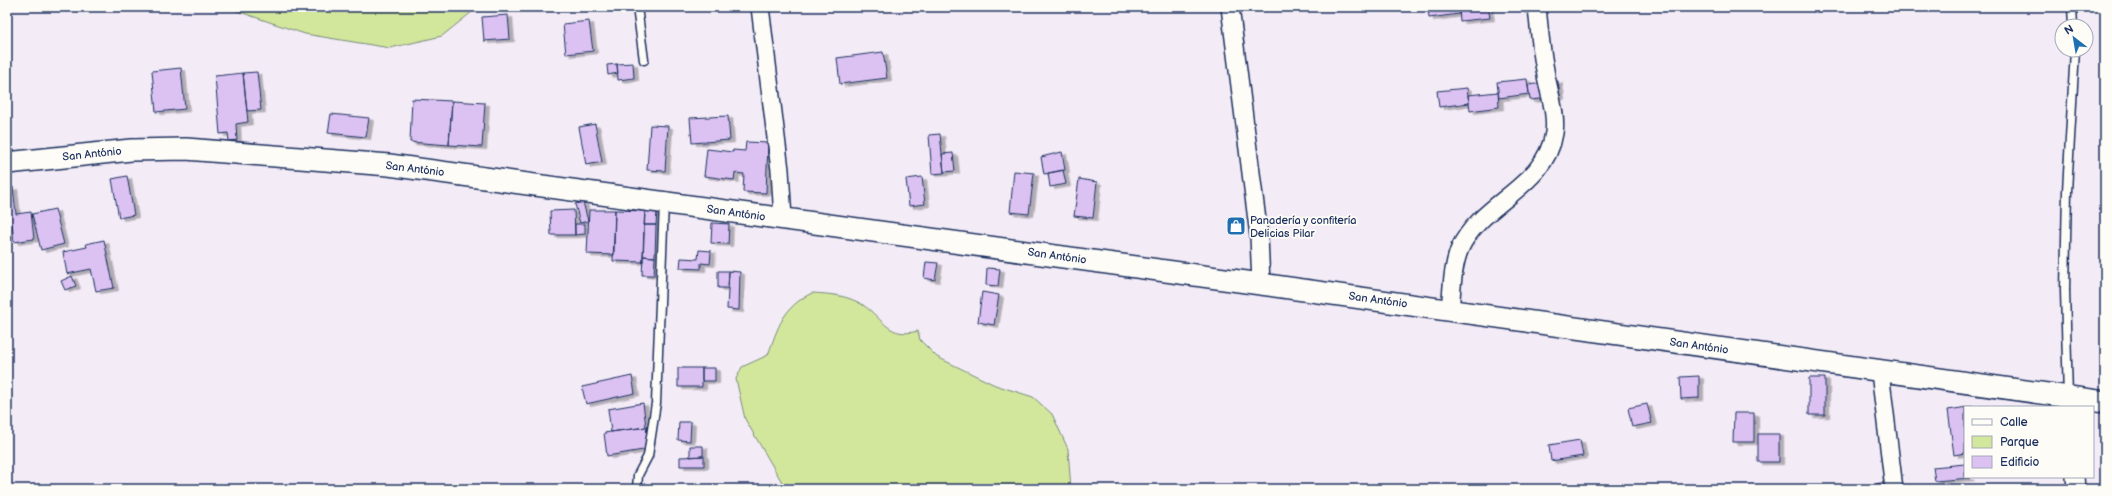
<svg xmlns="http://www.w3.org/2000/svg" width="2112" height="496" font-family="'Balsamiq Sans',sans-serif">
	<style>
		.green { fill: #d3e79c; stroke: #778b7d }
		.building { fill: #dbc2f2; stroke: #1b2f5e; filter: url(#shadow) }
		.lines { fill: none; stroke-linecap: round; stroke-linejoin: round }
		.service-casing { stroke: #1b2f5e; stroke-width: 11 }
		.minor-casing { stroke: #1b2f5e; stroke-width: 20 }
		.tertiary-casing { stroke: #1b2f5e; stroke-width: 24 }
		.service { stroke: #fdfcf7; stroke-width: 8 }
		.minor { stroke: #fdfcf7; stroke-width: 17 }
		.tertiary { stroke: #fdfcf7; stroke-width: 21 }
		.labels { text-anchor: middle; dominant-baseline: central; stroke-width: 3.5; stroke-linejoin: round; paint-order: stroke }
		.street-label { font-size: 11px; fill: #1b2f5e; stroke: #fdfcf7 }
		.poi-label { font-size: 11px; fill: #1b2f5e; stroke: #fdfcf7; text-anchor: start }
	</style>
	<defs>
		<filter id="shadow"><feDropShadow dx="4.5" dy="2.5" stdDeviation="0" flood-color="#0004"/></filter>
	</defs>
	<rect width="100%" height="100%" fill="#f3ebf6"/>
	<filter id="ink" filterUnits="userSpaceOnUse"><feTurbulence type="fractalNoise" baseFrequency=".025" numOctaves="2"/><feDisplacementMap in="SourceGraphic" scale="8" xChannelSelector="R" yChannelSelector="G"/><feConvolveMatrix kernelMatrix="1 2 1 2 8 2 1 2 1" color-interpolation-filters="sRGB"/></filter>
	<g filter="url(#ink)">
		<path class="green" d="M225 7H478L442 36 390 48 305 34Z
			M812 293C830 294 847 295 863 305 884 319 888 339 918 331L920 340 937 357 995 385 1033 397 1052 414 1068 449 1071 489H786L745 419 736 379 742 367 768 355C778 327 783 307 812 293Z"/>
		<path class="building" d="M1428 7H1458L1459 14 1429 18Z
			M1459 7H1488L1490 18 1460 21Z
			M1520 7H1550L1520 11Z
			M508 15 510 39 484 41 482 17Z
			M589 21 593 51 566 54 563 24Z
			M883 52 887 78 840 84 837 58Z
			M633 63 634 78 618 80 617 64Z
			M617 64 618 73 608 75 607 65Z
			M181 68 185 109 156 112 152 71Z
			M257 72 261 110 247 111 243 73Z
			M243 73 248 122 236 124 237 140 229 141 228 133 220 134 215 76Z
			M1527 79 1529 94 1499 98 1497 82Z
			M1558 81 1560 97 1530 100 1528 85Z
			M1467 88 1469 103 1439 107 1437 91Z
			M1498 92 1499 107 1470 111 1468 95Z
			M412 99 452 101 449 145 410 142Z
			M452 101 485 103 482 147 449 145Z
			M331 114 369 118 366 137 328 133Z
			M728 116 730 140 692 143 690 118Z
			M595 124 602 162 586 165 579 127Z
			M650 125 668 126 665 171 647 170Z
			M940 134 944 173 932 174 929 135Z
			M746 142 768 143 766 193 743 192 744 174 735 173 734 180 704 176 707 149 733 152V150L745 151Z
			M1062 152 1065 170 1044 174 1041 157Z
			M953 153 955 171 944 172 942 154Z
			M1063 170 1066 184 1050 187 1048 173Z
			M1014 171 1034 173 1029 214 1010 212Z
			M127 176 134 215 119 218 112 179Z
			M922 177 925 204 909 206 906 179Z
			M1079 179 1097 182 1093 218 1074 216Z
			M13 187 16 214 31 212 34 239 14 242 12 224H7V188Z
			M583 202 588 221 580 223 575 204Z
			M55 209 64 244 41 250 32 214Z
			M574 210 575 235H551L550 211Z
			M589 210H615L614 255 587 254Z
			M615 210 645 211 643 262 613 261Z
			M645 211 657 212 656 225H644Z
			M712 223 729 224 728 244 711 243Z
			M575 224H585V234L575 235Z
			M644 225H656L655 257 643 256Z
			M104 240 114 288 96 291 91 269 67 274 63 252 87 247 86 244Z
			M699 250 711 251 710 264 701 263V269L680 268 681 258 698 259Z
			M643 256 655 257 654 275H642Z
			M926 262 938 263 935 280 924 278Z
			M987 268 1000 269 998 286 986 285Z
			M718 271H729L728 288H718Z
			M729 271 740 272 739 310 727 309Z
			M72 276 76 286 65 290 61 281Z
			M982 292 999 295 994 325 978 322Z
			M678 368H702V387H678Z
			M702 368H715V381H702Z
			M632 376 635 393 586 404 582 387Z
			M1699 376V398L1681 399 1680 377Z
			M1809 378H1825V415H1809Z
			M643 403 646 427 611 432 608 409Z
			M1647 404 1652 423 1632 427 1628 408Z
			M1974 406V407H1965V453L1954 455 1948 410Z
			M1734 413H1754V442H1733Z
			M679 422H691L690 441 678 440Z
			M646 427 649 449 607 456 604 433Z
			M1758 434H1779V462H1758Z
			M1580 440 1583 456 1551 461 1549 445Z
			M690 446H703V456L690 457Z
			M704 456V466H680V457Z
			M1965 464V477L1970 478 1935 481 1933 467Z
			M1890 481 1892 489H1876V484Z"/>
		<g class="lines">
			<defs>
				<path id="service" d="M637 7 644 60
					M2072 7 2073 26
					M2068 397 2065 290 2067 191 2075 50
					M637 489 638 475 648 456 656 403 664 203"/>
				<path id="minor" d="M760 7 780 170 783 219
					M1230 7 1259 236 1261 284
					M1450 311C1452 290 1452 267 1460 248 1481 202 1546 187 1554 133 1557 113 1548 90 1545 70 1541 49 1539 28 1537 7
					M1880 372 1894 489
					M2075 477 2076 489"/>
				<path id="tertiary" d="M7 163 131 150 186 149 389 165 1261 284 2105 402"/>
			</defs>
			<use href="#service" class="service-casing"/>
			<use href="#minor" class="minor-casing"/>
			<use href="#tertiary" class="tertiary-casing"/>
			<use href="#service" class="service"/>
			<use href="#minor" class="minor"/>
			<use href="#tertiary" class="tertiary"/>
		</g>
	</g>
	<defs>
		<symbol id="shop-square" viewBox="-11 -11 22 22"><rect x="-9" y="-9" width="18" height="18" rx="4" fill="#1f6fb2" stroke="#fdfcf7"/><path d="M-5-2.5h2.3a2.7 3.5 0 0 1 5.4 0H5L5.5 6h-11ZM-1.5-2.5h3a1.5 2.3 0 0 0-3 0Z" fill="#fff"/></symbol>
	</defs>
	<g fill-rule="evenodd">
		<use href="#shop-square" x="1225" y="215" width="22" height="22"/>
	</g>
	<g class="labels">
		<g class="street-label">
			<text transform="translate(92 154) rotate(-6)">San António</text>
			<text transform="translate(415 169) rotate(7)">San António</text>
			<text transform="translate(736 213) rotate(8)">San António</text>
			<text transform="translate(1057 256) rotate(8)">San António</text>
			<text transform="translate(1378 300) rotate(8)">San António</text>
			<text transform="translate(1699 346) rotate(8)">San António</text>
		</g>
		<g class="poi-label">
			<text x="1250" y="220">Panadería y confitería<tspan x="1250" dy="13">Delicias Pilar</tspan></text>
		</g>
	</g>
	<rect width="2112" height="496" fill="none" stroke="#fdfcf7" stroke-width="24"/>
	<rect x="12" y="12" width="2088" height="472" fill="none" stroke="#1b2f5e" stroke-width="1.5" filter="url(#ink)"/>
	<rect x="1964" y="406" width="130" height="72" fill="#fdfcf7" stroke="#a3aaba"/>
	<rect x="1972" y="419" width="20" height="6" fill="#fdfcf7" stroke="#a3aaba"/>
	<text x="2000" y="426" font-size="12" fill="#1b2f5e">Calle</text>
	<rect x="1972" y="436" width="20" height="12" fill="#d3e79c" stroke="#a3aaba"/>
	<text x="2000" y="446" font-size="12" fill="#1b2f5e">Parque</text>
	<rect x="1972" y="456" width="20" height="12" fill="#dbc2f2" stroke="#a3aaba"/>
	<text x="2000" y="466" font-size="12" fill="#1b2f5e">Edificio</text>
	<g transform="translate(2074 38) rotate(329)"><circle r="19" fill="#fdfcf7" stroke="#a3aaba"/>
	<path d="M0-3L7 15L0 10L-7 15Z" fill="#1f6fb2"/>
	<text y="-6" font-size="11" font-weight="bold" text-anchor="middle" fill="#1b2f5e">N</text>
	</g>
</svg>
